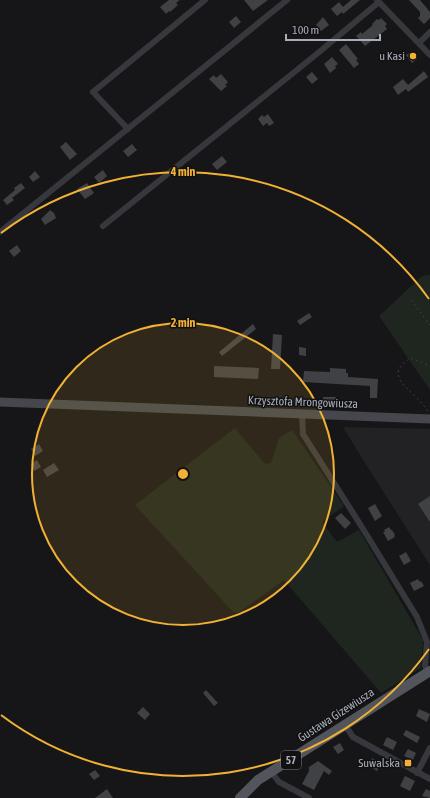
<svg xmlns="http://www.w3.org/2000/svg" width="430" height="798" font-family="'Asap Condensed',sans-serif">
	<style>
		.built { fill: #222225 }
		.green { fill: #1e261f }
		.building { fill: #404145 }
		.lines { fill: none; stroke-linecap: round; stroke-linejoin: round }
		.path { stroke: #3d3f44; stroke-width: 1; stroke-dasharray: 2 3; stroke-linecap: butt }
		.minor { stroke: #37383d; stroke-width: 6 }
		.secondary { stroke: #45474d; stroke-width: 9 }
		.primary { stroke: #53555c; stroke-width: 10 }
		.ring { fill: none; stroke: #f2b134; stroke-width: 2 }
		.poi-dot { fill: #f2b134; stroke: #111113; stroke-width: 1.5 }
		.labels { text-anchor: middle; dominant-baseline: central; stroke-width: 3; stroke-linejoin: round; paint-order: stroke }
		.shield { fill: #111113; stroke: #7b7e86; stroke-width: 1 }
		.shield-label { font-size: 11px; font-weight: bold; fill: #a8adb8 }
		.poi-label { font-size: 12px; fill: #a8adb8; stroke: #111113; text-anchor: end }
		.street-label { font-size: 12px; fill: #a8adb8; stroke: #111113 }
		.centre { fill: #f2b134; stroke: #111113; stroke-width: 2 }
		.ring-label { font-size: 12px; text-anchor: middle; font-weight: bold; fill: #f2b134; stroke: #111113; stroke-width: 3; stroke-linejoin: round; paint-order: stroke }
	</style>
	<rect width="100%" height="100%" fill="#161618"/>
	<path class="built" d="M343 427 430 429V565L365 463Z"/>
	<path class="green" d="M430 275V390L379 316 422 276Z
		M235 428 265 464 271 463 279 438 292 430 344 506 322 522 337 542 359 530 423 640 421 668 381 693 284 580 238 613 233 612 135 505Z"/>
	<path class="building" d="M169 0H180L176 3 178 5 170 12 169 11 166 14 160 7Z
		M244 0H268L253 11Z
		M351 0H360L343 14 342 12 337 16 331 9 339 2 343 7Z
		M409 0H420L430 12V18L424 24 418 18 420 16V12Z
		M236 16 241 22 234 28 229 22Z
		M323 17 329 25 321 31 316 25Z
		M381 18 387 24 385 26 387 29 365 46 356 36 361 32 362 34 373 25 372 24 377 19 379 20Z
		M346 44 358 59 356 60 359 64 354 68 339 50Z
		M411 52 417 59 412 63 406 55Z
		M332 57 338 64 335 66 336 68 330 73 324 64Z
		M424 71 428 77 408 92 406 89 398 95 393 87 403 79 408 85Z
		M312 72 318 79 312 84 306 77Z
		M221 74 228 82 225 85 227 86 221 91 209 79 214 75 216 78Z
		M268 114 274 123 269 126 267 123 263 126 258 119 262 115 264 117Z
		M66 142 77 154 70 160 60 147Z
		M132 144 137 150 128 157 123 151Z
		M222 156 227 162 217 170 212 164Z
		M103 170 107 176 99 183 94 177Z
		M35 171 40 177 33 182 29 177Z
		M21 183 25 188 12 198 14 200 7 205 3 200 15 190 14 188Z
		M87 183 94 193 85 199 77 189Z
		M50 210 54 213 56 218 45 225 41 219Z
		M17 245 21 251 14 257 9 251Z
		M309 313 312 317 300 325 297 321Z
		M253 324 256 329 222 356 219 352Z
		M273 334 282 335 280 369H271Z
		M299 347 306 348V356L299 355Z
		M214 366 259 368 258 379 214 377Z
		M330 368 346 369V373H348V377L378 379 377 398H370V386L303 382 304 371 330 372Z
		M323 397H336V408H331V406H323Z
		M39 444 43 451 35 456 31 449Z
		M37 460 41 467 34 471 31 464Z
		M54 463 59 470 47 477 43 470Z
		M430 496V522L418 504Z
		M375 504 382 516 375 521 368 508Z
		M341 513 351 523 345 529 335 518Z
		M389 527 391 530H392L395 535 394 536 395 537 388 541 383 532H385L384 530Z
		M406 552 411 561 404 565 399 556Z
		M418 579 420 582 421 581 424 586 414 591 410 583Z
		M206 690 218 703 214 706 203 693Z
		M143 707 150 714 145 720 137 713Z
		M419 709 430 714 427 722 416 716Z
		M406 730 420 737 417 743 403 735Z
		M387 737 397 742 393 750 383 745Z
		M340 743 344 750 338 754 333 747Z
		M408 749 416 753 413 760 404 756Z
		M372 758 381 763 377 771 368 766Z
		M318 761 332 771 329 775 324 771 314 790 302 784 309 771V767Z
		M95 770 100 776 94 780 89 774Z
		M405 776 415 781 410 791 400 786Z
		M107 789 113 798H95Z
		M426 789 430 791V798L422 796Z"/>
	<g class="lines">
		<path class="path" d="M411 300 430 325
			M428 411C424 406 420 401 416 397 401 383 387 372 411 358L430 366"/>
		<path class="minor" d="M377 0 430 55
			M419 43 430 32
			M128 129 93 92 205 0
			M103 226 318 53 379 2
			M0 232 287 0
			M302 414 303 434 360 524 417 617 427 642 425 666 428 672
			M345 725 353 737 430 779
			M271 772 279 782 309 798
			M417 773 430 748"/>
		<path class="secondary" d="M0 402 430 419"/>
		<path class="primary" d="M240 798 258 780 430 671"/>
	</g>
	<circle cx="183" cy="474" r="151" fill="#f2b134" fill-opacity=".12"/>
	<g class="ring">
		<circle cx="183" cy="474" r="151"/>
		<path d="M429 649A302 302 0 0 1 1 715M1 233A302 302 0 0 1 429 299"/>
	</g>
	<g class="poi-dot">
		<circle cx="413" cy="56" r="4"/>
		<rect x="404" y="759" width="8" height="8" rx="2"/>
	</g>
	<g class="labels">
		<rect class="shield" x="281" y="751" width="20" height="18" rx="3"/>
		<g class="shield-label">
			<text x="291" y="760">57</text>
		</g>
		<g class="poi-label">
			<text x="405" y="56">u Kasi</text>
			<text x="400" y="763">Suwalska</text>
		</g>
		<g class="street-label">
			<text transform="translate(303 402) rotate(2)">Krzysztofa Mrongowiusza</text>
			<text transform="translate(336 715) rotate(-33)">Gustawa Gizewiusza</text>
		</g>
	</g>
	<circle cx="183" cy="474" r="6" class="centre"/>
	<g class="ring-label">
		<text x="183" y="176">4 min</text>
		<text x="183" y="327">2 min</text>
	</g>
	<path d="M286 34v6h94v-6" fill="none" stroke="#a8adb8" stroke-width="2"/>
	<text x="292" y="34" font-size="12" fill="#a8adb8" stroke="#111113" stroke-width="3" paint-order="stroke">100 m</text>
</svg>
